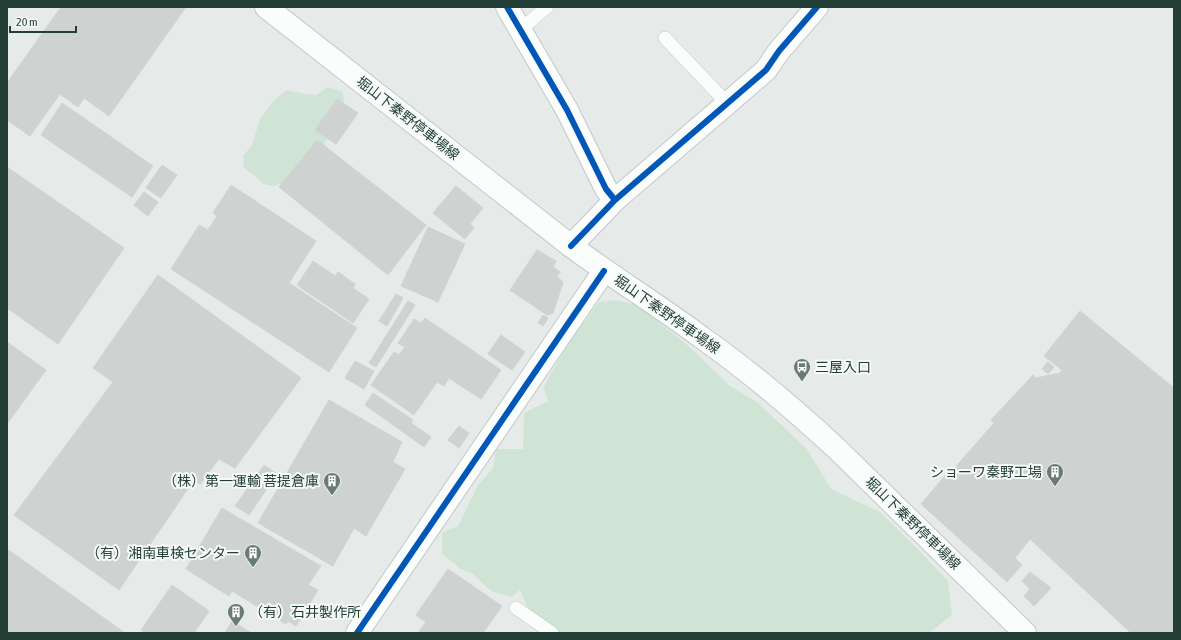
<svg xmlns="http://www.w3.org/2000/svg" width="1181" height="640" font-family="'Asap Condensed','Noto Sans JP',sans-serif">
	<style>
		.green { fill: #d0e4d6 }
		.building { fill: #ced2d0; stroke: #cfd4d2 }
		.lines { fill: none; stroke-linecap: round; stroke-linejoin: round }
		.service-casing { stroke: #c3c8c6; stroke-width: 14 }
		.minor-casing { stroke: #c3c8c6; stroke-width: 24 }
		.tertiary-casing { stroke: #c3c8c6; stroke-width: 24 }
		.secondary-casing { stroke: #c2c9c6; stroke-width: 24 }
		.service { stroke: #fbfcfc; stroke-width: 13 }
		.minor { stroke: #fbfcfc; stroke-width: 22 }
		.tertiary { stroke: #fbfcfc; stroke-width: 22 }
		.secondary { stroke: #fbfcfc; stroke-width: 22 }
		.cycleway-casing { stroke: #f5faf7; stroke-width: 8 }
		.cycleway { stroke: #0057b8; stroke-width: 6 }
		.labels { text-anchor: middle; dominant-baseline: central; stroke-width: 4; stroke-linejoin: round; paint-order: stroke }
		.street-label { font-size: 14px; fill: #243f38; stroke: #f5faf7 }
		.poi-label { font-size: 14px; fill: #243f38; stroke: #f5faf7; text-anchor: end }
	</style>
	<rect width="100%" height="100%" fill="#e6ebe9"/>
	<path class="green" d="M327 87 342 91 344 99 342 112 330 131 322 149 295 180 273 186 263 184 255 176 244 168 243 156 252 145 260 119 273 101 287 90 305 94 317 95Z
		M615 300 637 305 691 348 730 386 757 402 807 449 831 489 880 512 916 547 948 581 952 615 929 633H560L545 626 527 606 520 590 512 597 491 591 473 574 461 569 442 554V533L458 526 478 485 493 468 496 449H523L524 413 548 401 544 387C559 356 578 329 599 302Z"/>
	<path class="building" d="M61 7H186L109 116 84 98 78 107 60 94 30 136 7 120V83Z
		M337 99 358 113 336 144 315 130Z
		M62 103 153 166 132 197 41 135Z
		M317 140 426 225 388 275 279 187Z
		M162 165 177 175 161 198 146 188Z
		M7 167 124 248 58 344 7 308Z
		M231 185 316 241 289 283 357 328 329 372 171 269 199 225 208 230 217 216 213 213Z
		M456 186 483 208 470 224 474 228 465 239 433 213Z
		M144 192 158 202 148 216 134 205Z
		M428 227 465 244 438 302 401 286Z
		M537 250 556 261 553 267 560 272 557 276 563 282 553 313 547 315 510 290Z
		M313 261 335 276 338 272 355 284 353 288 369 299 353 323 297 285Z
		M158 275 301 378 235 468 219 459 200 484 194 480 119 590 14 515 113 382 93 368Z
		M396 294 403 298 387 326 379 321Z
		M408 301 415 305 376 367 369 363Z
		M1080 311 1174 388V633H1131L1030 539 1015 558 1022 565 1007 582 921 504 951 469 953 470 994 423 991 420 1033 375 1036 378 1060 373 1062 370 1044 356Z
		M543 315 548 318 543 326 538 323Z
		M425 318 501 370 481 399 449 378 444 386 437 382 414 415 371 385 394 352 399 355 405 347 398 343 414 319 421 323Z
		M501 335 525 352 512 370 488 354Z
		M7 342 46 370 7 424Z
		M355 361 374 371 364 389 345 378Z
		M1048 362 1054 367 1048 374 1042 369Z
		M373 393 413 420 411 423 431 437 424 447 365 405Z
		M329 400 402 442 393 462 405 469 366 536 354 528 333 566 258 523Z
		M459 426 469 433 459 448 448 440Z
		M264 465 277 474 249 515 235 506Z
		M222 508 321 566 308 585 318 590 296 626 288 621 286 624 232 591 229 596 186 569Z
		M7 549 125 633H7Z
		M448 569 502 606 483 633 481 631 479 633H418L426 622 416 615Z
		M1030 572 1051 588 1034 606 1024 596 1030 589 1022 581Z
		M172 585 209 611 194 633H146L141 630Z
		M232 621 252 633H225Z"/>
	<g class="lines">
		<defs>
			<path id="service" d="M521 29 547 7
				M665 38 727 103
				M516 608 552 633"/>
			<path id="minor" d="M507 7 567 110 606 189 615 200
				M571 246 615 200 766 70 779 51 817 7"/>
			<path id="tertiary" d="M357 633 604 271"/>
			<path id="secondary" d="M266 7 571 246C614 278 658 305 701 337 749 371 794 409 837 449L1025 633"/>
		</defs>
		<use href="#service" class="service-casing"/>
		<use href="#minor" class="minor-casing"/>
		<use href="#tertiary" class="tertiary-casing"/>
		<use href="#secondary" class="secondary-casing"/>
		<use href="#service" class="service"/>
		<use href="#minor" class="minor"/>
		<use href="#tertiary" class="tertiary"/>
		<use href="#secondary" class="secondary"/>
		<defs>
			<path id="cycleway" d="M507 7 567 110 606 189 615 200
				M571 246 615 200 766 70 779 51 817 7
				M357 633 604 271"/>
		</defs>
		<use href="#cycleway" class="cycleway-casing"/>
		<use href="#cycleway" class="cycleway"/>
	</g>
	<defs>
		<symbol id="bus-pin" viewBox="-11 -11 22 30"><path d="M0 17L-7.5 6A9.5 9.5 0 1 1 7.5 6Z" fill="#687b76" stroke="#f5faf7"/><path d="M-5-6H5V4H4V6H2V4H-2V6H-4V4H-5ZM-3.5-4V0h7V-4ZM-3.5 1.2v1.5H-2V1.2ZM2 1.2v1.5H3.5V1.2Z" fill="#fff"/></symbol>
		<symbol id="building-pin" viewBox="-11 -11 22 30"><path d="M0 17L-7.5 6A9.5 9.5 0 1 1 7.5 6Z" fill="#687b76" stroke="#f5faf7"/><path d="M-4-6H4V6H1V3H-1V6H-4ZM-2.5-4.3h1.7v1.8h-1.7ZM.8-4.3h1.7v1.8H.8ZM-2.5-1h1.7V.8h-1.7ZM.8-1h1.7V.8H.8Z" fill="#fff"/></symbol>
	</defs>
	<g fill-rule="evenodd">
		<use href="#bus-pin" x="792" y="357" width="20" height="27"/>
		<use href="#building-pin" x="1045" y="462" width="20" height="27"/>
		<use href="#building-pin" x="322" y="471" width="20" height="27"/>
		<use href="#building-pin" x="243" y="543" width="20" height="27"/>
		<use href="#building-pin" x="226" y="602" width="20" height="27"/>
	</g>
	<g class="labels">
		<g class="street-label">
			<text transform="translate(408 118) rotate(38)">堀山下秦野停車場線</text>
			<text transform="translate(667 314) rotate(35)">堀山下秦野停車場線</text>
			<text transform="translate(913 523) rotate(44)">堀山下秦野停車場線</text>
		</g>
		<g class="poi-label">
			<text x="815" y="367" text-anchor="start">三屋入口</text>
			<text x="1042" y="472">ショーワ秦野工場</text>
			<text x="319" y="481">（株）第一運輸 菩提倉庫</text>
			<text x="240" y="553">（有）湘南車検センター</text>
			<text x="249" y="612" text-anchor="start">（有）石井製作所</text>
		</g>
	</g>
	<rect width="1181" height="640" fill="none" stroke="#243f38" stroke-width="16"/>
	<path d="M10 26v6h66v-6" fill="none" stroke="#243f38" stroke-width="2"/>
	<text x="16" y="26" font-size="12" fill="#243f38" stroke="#f5faf7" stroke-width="3" paint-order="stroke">20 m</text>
</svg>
